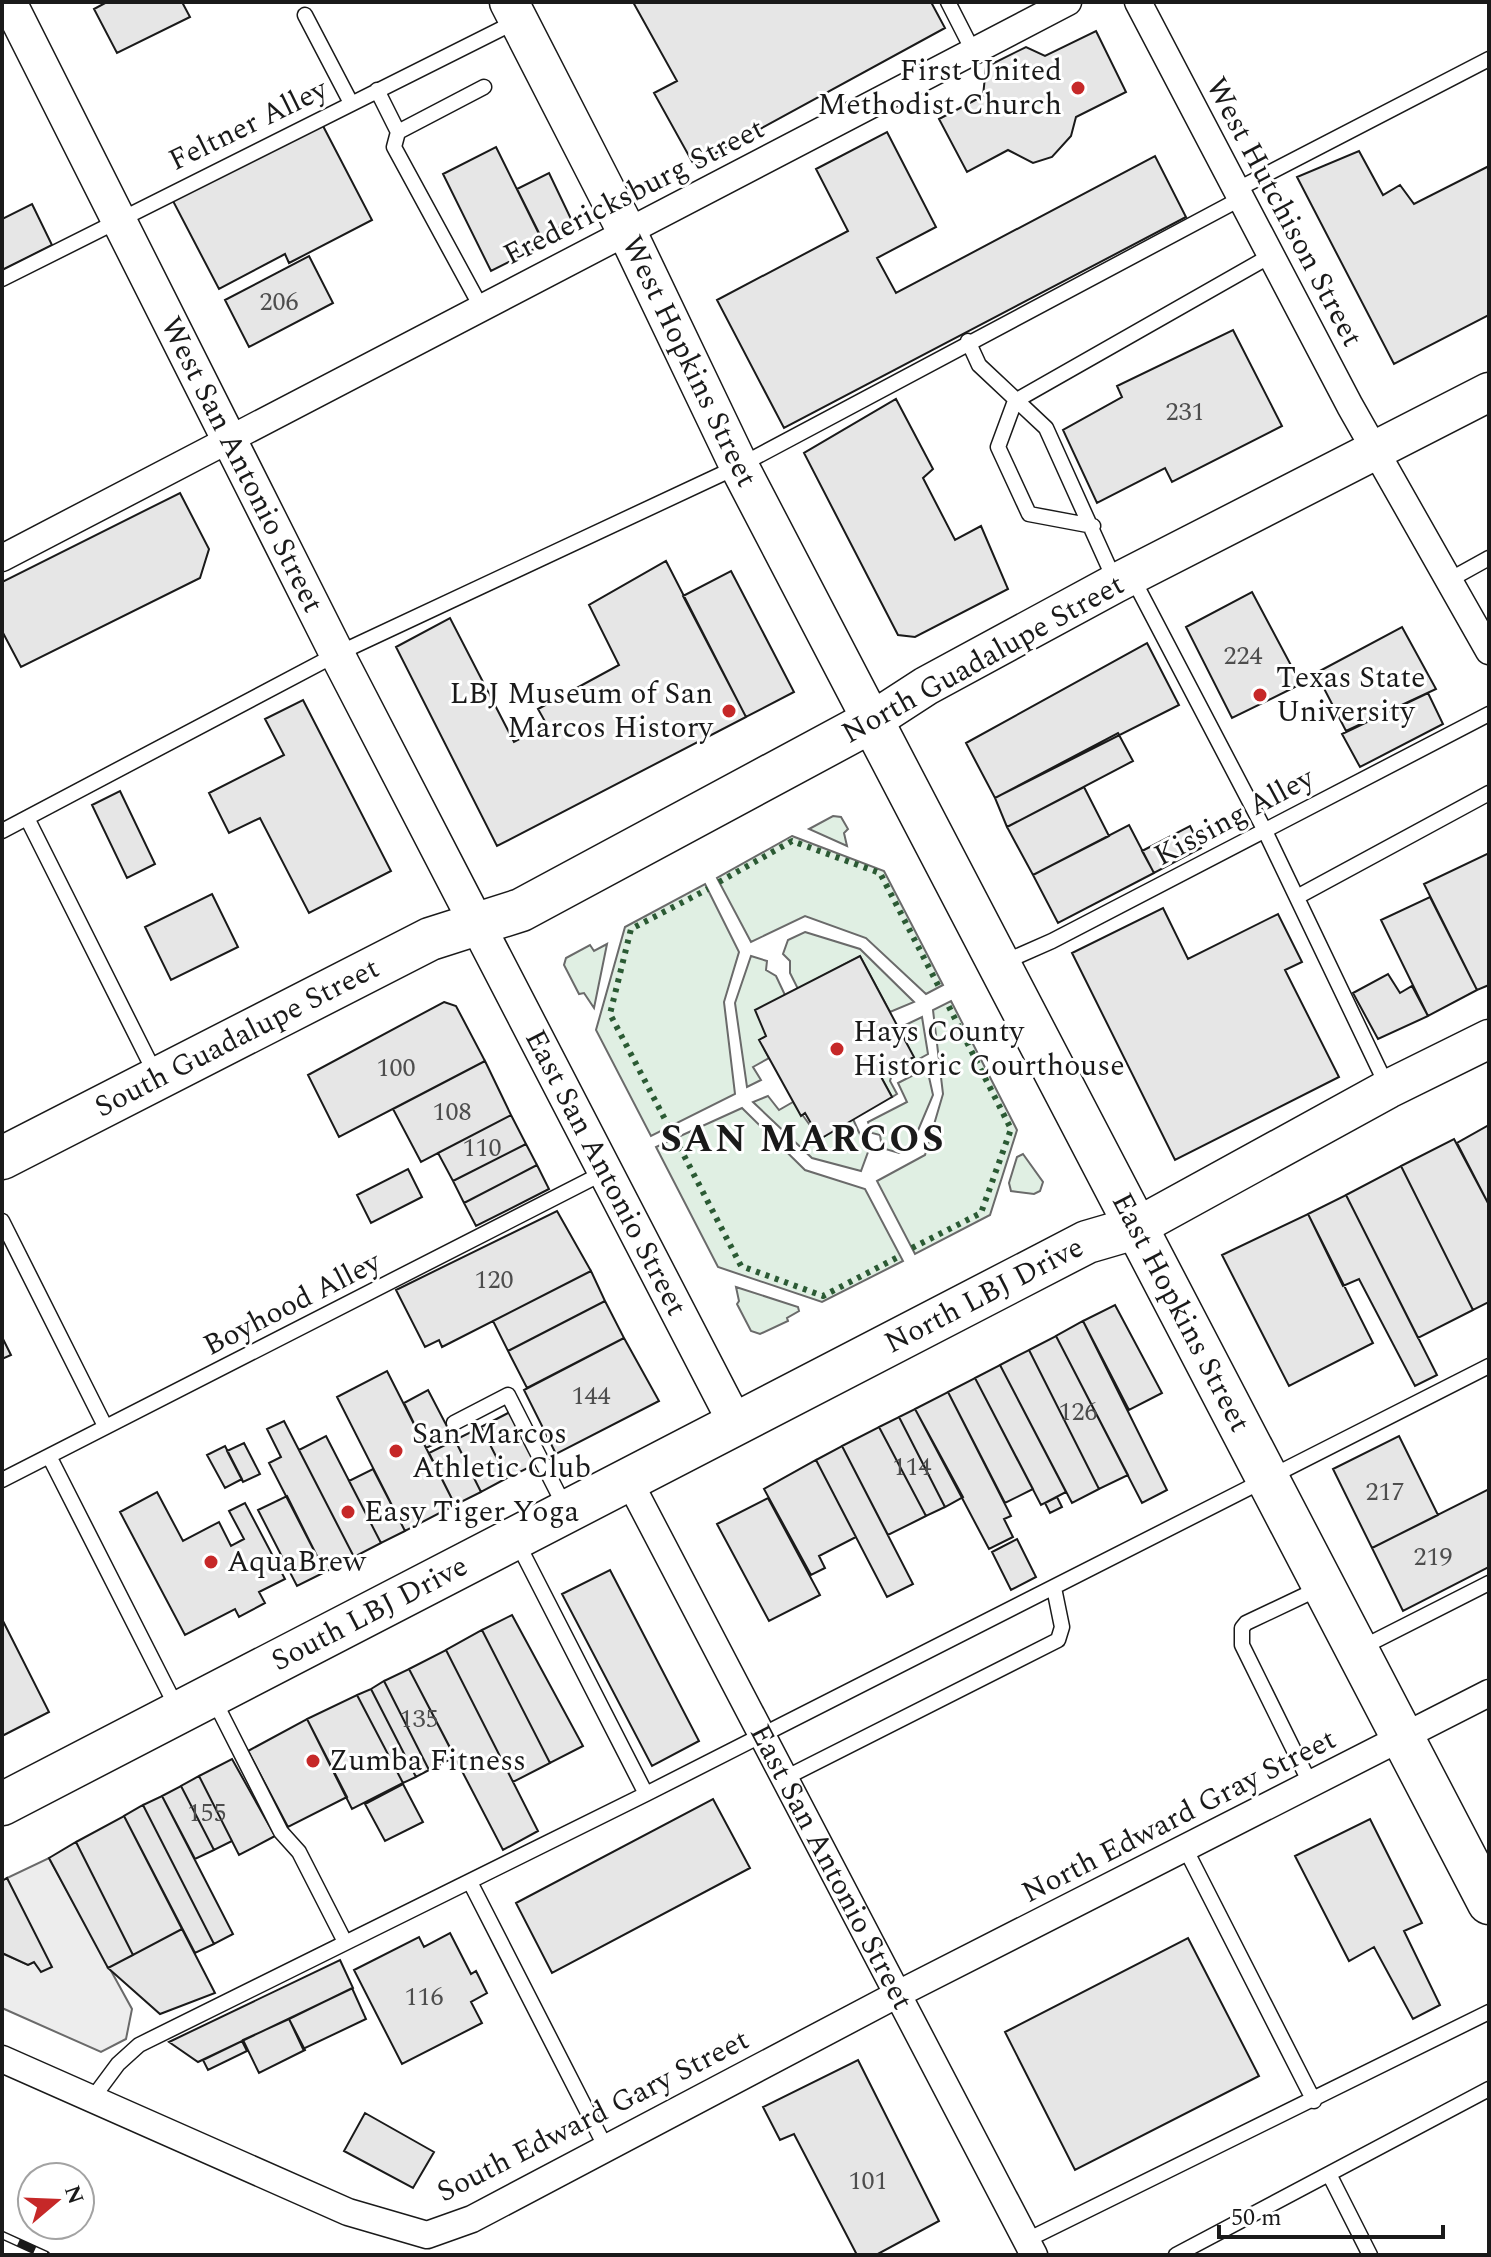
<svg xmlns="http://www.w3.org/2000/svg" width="1491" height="2257" font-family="Spectral,serif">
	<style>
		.green { fill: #e0efe3; stroke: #6a6a6a; stroke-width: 2 }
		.parking { fill: #ededed; stroke: #6a6a6a; stroke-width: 2 }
		.building { fill: #e6e6e6; stroke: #1a1a1a; stroke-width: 2 }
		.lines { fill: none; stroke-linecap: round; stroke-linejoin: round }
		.service-casing { stroke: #1a1a1a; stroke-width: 17 }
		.minor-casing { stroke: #1a1a1a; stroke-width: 29 }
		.tertiary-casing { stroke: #1a1a1a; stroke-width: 37 }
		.secondary-casing { stroke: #1a1a1a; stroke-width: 41 }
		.primary-casing { stroke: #1a1a1a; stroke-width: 45 }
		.service { stroke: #fff; stroke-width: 14 }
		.minor { stroke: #fff; stroke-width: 26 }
		.tertiary { stroke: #fff; stroke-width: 34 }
		.secondary { stroke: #fff; stroke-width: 38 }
		.primary { stroke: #fff; stroke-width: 42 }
		.rail-casing { stroke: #1a1a1a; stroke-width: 9 }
		.rail { stroke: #fff; stroke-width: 6; stroke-dasharray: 18; stroke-linecap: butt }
		.hedge { stroke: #2b5a34; stroke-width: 6; stroke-dasharray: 4 6; stroke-linecap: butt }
		.poi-dot { fill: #c62828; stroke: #fff; stroke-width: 3 }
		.labels { text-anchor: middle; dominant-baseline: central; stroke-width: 6; stroke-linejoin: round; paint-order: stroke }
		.number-label { font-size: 26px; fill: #4d4d4d }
		.poi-label { font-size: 30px; fill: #1a1a1a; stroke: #fff; text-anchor: start }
		.street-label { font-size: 30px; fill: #1a1a1a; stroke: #fff }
		.district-label { font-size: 38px; font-weight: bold; letter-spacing: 2px; fill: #1a1a1a; stroke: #fff }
	</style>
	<rect width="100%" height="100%" fill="#fff"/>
	<path class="green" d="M833 816 841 817 848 829 844 833 847 846 809 829Z
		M792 836 884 871 943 985 926 994 866 938 805 916 751 942 717 878Z
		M705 884 739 952 724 1002 735 1094 651 1136 596 1030 625 927Z
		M805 932 860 949 914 1002 890 1012 860 956 798 989 790 973V961L783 954 788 940Z
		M607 944 594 1008 584 993 579 994 564 965 566 958 590 945 594 951Z
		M751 956 767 961 766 970 776 976 785 995 766 1036 760 1040 769 1058 753 1067 761 1080 747 1087 735 1003Z
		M951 1001 1017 1130 990 1215 915 1254 877 1181 925 1155 943 1094 933 1010Z
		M922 1017 928 1054 892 1074 890 1081 897 1094 892 1097 880 1075 913 1057 899 1028Z
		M927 1068 933 1095 911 1147 899 1153 882 1148 880 1135 872 1133 868 1122 907 1102 898 1083Z
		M768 1096 779 1110 793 1102 820 1139 853 1119 868 1152 861 1171 812 1158 753 1102Z
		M742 1108 805 1170 865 1189 903 1261 822 1302 718 1267 656 1147Z
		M1023 1154 1043 1182 1040 1191 1034 1194 1011 1191 1009 1183 1017 1157Z
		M736 1287 798 1307 799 1311 787 1318 788 1321 760 1334 751 1331 737 1304 739 1301Z"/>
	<path class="parking" d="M49 1858 132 2009 126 2039 101 2052 2 2008V1953L28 1965 34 1962 41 1971 7 1878Z"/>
	<path class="building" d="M107 2H182L190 17 117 53 94 9Z
		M633 2H931L945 28 694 165 654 93 677 81Z
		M1096 31 1126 92 1076 117 1071 136 1052 157 1033 163 1008 150 967 172 939 119 983 96 986 67 1026 47 1045 56Z
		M322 124 372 220 289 263 285 254 219 289 173 201Z
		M887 132 936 227 877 258 896 293 1155 156 1186 217 784 428 717 300 848 231 816 169Z
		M496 147 544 244 491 271 443 174Z
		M1359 151 1383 195 1400 185 1414 204 1489 166V315L1394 364 1297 177Z
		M549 173 572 221 541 237 517 189Z
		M32 204 52 245 2 270V219Z
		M309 256 333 303 249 347 225 300Z
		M1233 330 1282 426 1172 482 1165 468 1097 503 1063 430 1122 397 1117 386Z
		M896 399 933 469 923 478 955 540 981 526 1008 589 915 637 898 635 804 453Z
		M180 493 209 549 200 578 21 667 2 631V582Z
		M666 561 746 717 497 846 396 647 450 618 514 742 547 725 538 709 619 665 589 605Z
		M731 571 794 692 746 717 683 596Z
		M1252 592 1301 684 1232 718 1186 627Z
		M1402 627 1436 689 1346 731 1316 673Z
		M1147 643 1179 705 995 798 966 743Z
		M1428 693 1443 724 1360 767 1342 734Z
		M303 700 391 871 309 913 260 818 229 833 209 793 284 755 265 719Z
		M1118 733 1133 761 1007 827 995 798Z
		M1084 787 1109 836 1033 875 1007 827Z
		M120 791 155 864 127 878 92 805Z
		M1129 825 1154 873 1058 923 1033 875Z
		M1190 826 1201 848 1154 873 1142 851Z
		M1489 853V985L1477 990 1424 884Z
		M212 894 238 947 171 980 145 927Z
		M1430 897 1477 990 1428 1016 1381 920Z
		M1163 908 1188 959 1278 914 1302 962 1285 970 1339 1077 1175 1160 1072 953Z
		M860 956 914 1057 880 1075 892 1097 820 1139 805 1113 801 1116 759 1040 766 1036 755 1010Z
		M1388 974 1400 993 1412 986 1428 1016 1378 1039 1353 993Z
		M444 1002 456 1006 485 1061 339 1137 308 1075Z
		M485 1061 511 1115 421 1162 393 1109Z
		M511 1115 526 1144 453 1181 438 1153Z
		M1489 1125V1205L1457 1143Z
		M1454 1139 1489 1205V1302L1473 1310 1401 1166Z
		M526 1144 537 1165 464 1203 453 1181Z
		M537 1165 549 1189 476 1226 464 1203Z
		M1401 1166 1473 1310 1418 1338 1346 1195Z
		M408 1169 422 1197 371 1223 357 1195Z
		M1346 1195 1437 1375 1415 1386 1359 1279 1343 1286 1308 1214Z
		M557 1211 591 1271 442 1347 439 1340 425 1347 396 1290Z
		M1308 1214 1373 1343 1289 1386 1222 1255Z
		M591 1271 605 1301 508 1351 493 1321Z
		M605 1301 624 1338 527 1388 508 1351Z
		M1115 1305 1162 1393 1129 1410 1083 1321Z
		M1083 1321 1167 1490 1142 1503 1056 1336Z
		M1056 1336 1128 1475 1099 1489 1029 1350Z
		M2 1337 11 1355 2 1359Z
		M624 1338 659 1401 556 1454 524 1390Z
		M1029 1350 1099 1489 1072 1503 1000 1365Z
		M1000 1365 1066 1492 1041 1505 975 1378Z
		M387 1371 455 1505 405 1531 337 1397Z
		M975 1378 1033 1489 1005 1503 948 1392Z
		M428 1390 452 1436 426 1448 404 1403Z
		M948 1392 1011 1516 1004 1519 1013 1537 989 1549 915 1409Z
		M915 1409 963 1497 945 1507 899 1417Z
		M510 1412 536 1464 507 1478 481 1427Z
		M899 1417 945 1507 926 1516 879 1427Z
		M284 1421 354 1557 325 1572 269 1463 281 1457 267 1429Z
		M481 1427 507 1478 481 1492 455 1440Z
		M879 1427 926 1516 888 1535 842 1446Z
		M326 1436 381 1543 354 1557 299 1450Z
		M1399 1436 1438 1515 1372 1548 1333 1469Z
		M455 1440 481 1492 455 1505 429 1453Z
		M244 1443 260 1474 243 1482 227 1451Z
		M225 1446 242 1479 225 1488 207 1455Z
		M842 1446 913 1584 887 1597 816 1460Z
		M816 1460 856 1537 819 1556 825 1568 811 1575 764 1489Z
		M373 1469 405 1531 381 1543 349 1481Z
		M1489 1489V1567L1403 1611 1372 1548Z
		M157 1492 183 1541 219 1522 231 1546 244 1539 229 1511 245 1503 285 1579 259 1592 265 1603 239 1617 235 1609 185 1635 120 1512Z
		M287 1496 325 1572 297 1586 258 1510Z
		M1057 1497 1062 1507 1050 1513 1045 1503Z
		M768 1498 820 1595 769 1621 717 1524Z
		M1017 1539 1036 1577 1011 1590 992 1552Z
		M610 1570 699 1741 652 1766 562 1594Z
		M512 1615 583 1746 550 1763 482 1630Z
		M2 1619 49 1712 2 1736Z
		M482 1630 550 1763 513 1782 446 1650Z
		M446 1650 538 1831 503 1850 409 1669Z
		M409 1669 455 1757 429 1770 384 1681Z
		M384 1681 429 1770 416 1777 371 1689Z
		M371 1689 416 1777 403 1783 357 1695Z
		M357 1695 403 1783 352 1809 307 1719Z
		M307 1719 347 1797 288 1827 248 1751Z
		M232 1759 275 1836 239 1855 199 1776Z
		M199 1776 232 1841 214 1850 181 1786Z
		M403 1784 423 1822 385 1841 365 1804Z
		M181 1786 214 1850 195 1859 162 1796Z
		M162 1796 233 1934 214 1944 143 1805Z
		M713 1799 750 1868 552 1973 516 1903Z
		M143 1805 214 1944 195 1953 124 1816Z
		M124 1816 182 1929 133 1955 76 1842Z
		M1370 1819 1422 1923 1404 1931 1440 2005 1413 2019 1374 1947 1349 1961 1295 1856Z
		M76 1842 133 1955 108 1968 49 1858Z
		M7 1878 52 1967 41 1972 34 1962 28 1965 2 1953V1881Z
		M182 1929 215 1993 160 2014 108 1968Z
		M450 1933 471 1974 476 1971 487 1993 471 2002 482 2023 402 2064 354 1970 419 1937 424 1947Z
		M1188 1938 1259 2076 1075 2170 1005 2032Z
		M340 1960 353 1988 198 2062 169 2042Z
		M352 1988 366 2019 303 2049 289 2019Z
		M289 2019 305 2050 259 2073 243 2040Z
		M242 2041 247 2051 208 2070 203 2060Z
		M858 2060 939 2221 876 2255H857L794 2134 780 2140 763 2107Z
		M365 2113 434 2152 413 2188 344 2151Z"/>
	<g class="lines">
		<defs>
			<path id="service" d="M948 2 972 49
				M305 15 351 103
				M377 90 398 132
				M1236 190 1489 59
				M2 279 517 21
				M481 307 394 147 398 132 484 87
				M968 341 979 365 1046 428 1116 583
				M1093 526 1029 514 998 447 1015 401 1270 256
				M1131 575 1264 829 1387 1086
				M1451 579 1489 558
				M27 818 156 1075
				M2 831 337 654 739 466 1240 199
				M1297 897 1489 793
				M1002 963 1052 941 1489 714
				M2 1221 105 1426
				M454 1423 508 1395 565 1507
				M49 1456 177 1708
				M2 1480 605 1172
				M517 1542 646 1794
				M1359 1649 1489 1583
				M214 1700 281 1832 299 1852 345 1942
				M785 1778 1058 1640 1062 1627 1054 1588
				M1311 1785 1242 1645V1628L1246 1623 1322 1587
				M1186 1850 1314 2101
				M470 1882 606 2148
				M92 2099 118 2064 139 2045 646 1794 1489 1366
				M1329 2174 1370 2255
				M1027 2240 1489 2012
				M1176 2255 1489 2089"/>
			<g id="minor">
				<path d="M1138 2 1350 406 1489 651"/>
				<path d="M2 558 1068 2"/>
				<path id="s1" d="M628 1479 1034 2255"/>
				<path d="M2 2059 348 2212 427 2235 472 2219 898 1994 1489 1693"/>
			</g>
			<g id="tertiary">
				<path id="s2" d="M9 2 337 654 735 1422"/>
			</g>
			<g id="secondary">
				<path id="s3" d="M509 2 628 234 739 466 872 721 926 686 1116 583 1489 392"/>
				<path d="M1135 1228 1388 1089 1489 1039"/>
			</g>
			<g id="primary">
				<path id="s4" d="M2 1158 430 939 521 910 872 721 1489 1903"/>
				<path id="s5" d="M2 1804 1087 1242 1135 1228"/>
			</g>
		</defs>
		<use href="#service" class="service-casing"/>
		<use href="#minor" class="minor-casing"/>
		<use href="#tertiary" class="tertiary-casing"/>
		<use href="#secondary" class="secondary-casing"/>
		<use href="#primary" class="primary-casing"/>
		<use href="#service" class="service"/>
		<use href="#minor" class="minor"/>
		<use href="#tertiary" class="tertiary"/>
		<use href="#secondary" class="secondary"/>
		<use href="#primary" class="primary"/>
		<defs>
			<path id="rail" d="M2 2235 46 2255"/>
		</defs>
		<use href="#rail" class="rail-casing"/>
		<use href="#rail" class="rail"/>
		<path class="hedge" d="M719 882 792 841 880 873 939 987
			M669 1127 610 1014 631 929 708 889
			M675 1138 741 1266 823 1296 900 1256
			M912 1248 981 1213 1011 1129 947 1003"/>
	</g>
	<g class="poi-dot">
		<circle cx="1078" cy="88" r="8"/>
		<circle cx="1260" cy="695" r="8"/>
		<circle cx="729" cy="711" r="8"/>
		<circle cx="837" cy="1049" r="8"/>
		<circle cx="396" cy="1451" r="8"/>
		<circle cx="348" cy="1512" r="8"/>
		<circle cx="211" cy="1562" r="8"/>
		<circle cx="313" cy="1761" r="8"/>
	</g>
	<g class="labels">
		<g class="number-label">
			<text x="279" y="302">206</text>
			<text x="1185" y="412">231</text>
			<text x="1243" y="656">224</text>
			<text x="396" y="1068">100</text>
			<text x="452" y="1112">108</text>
			<text x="482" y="1148">110</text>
			<text x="494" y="1280">120</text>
			<text x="591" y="1396">144</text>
			<text x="1078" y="1412">126</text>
			<text x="912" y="1467">114</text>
			<text x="1385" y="1492">217</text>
			<text x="1433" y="1557">219</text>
			<text x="419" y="1719">135</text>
			<text x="207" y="1813">155</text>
			<text x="424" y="1997">116</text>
			<text x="868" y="2181">101</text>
		</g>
		<g class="poi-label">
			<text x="1062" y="71" text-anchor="end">First United<tspan x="1062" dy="34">Methodist Church</tspan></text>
			<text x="1276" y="678">Texas State<tspan x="1276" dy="34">University</tspan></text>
			<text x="713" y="694" text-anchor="end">LBJ Museum of San<tspan x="713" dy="34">Marcos History</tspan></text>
			<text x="853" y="1032">Hays County<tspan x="853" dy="34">Historic Courthouse</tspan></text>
			<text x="412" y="1434">San Marcos<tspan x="412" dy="34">Athletic Club</tspan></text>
			<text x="364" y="1512">Easy Tiger Yoga</text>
			<text x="227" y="1562">AquaBrew</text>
			<text x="329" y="1761">Zumba Fitness</text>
		</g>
		<g class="street-label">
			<text transform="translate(248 125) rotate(-26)">Feltner Alley</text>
			<text transform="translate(634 192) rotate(-27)">Fredericksburg Street</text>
			<text transform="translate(1284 212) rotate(62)">West Hutchison Street</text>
			<text stroke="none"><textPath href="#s3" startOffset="402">West Hopkins Street</textPath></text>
			<text stroke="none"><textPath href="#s2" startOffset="518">West San Antonio Street</textPath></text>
			<text transform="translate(983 659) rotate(-29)">North Guadalupe Street</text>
			<text transform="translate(1234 817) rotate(-28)">Kissing Alley</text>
			<text stroke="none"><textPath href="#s4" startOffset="264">South Guadalupe Street</textPath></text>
			<text stroke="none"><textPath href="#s2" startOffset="1314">East San Antonio Street</textPath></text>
			<text stroke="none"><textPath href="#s5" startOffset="1106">North LBJ Drive</textPath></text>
			<text transform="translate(292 1304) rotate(-27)">Boyhood Alley</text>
			<text stroke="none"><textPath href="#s4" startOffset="1642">East Hopkins Street</textPath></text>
			<text stroke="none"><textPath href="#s5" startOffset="414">South LBJ Drive</textPath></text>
			<text transform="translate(1179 1816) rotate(-27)">North Edward Gray Street</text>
			<text stroke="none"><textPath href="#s1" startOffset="438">East San Antonio Street</textPath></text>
			<text transform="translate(593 2116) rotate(-27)">South Edward Gary Street</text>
		</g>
		<g class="district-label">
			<text x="803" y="1140">SAN MARCOS</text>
		</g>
	</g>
	<rect width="1491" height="2257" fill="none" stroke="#1a1a1a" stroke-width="8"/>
	<g transform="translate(56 2201) rotate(71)"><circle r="38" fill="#ffffff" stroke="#a3a3a3" stroke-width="2"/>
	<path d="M0-6L14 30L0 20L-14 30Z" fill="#c62828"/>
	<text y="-12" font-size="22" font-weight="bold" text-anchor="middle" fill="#1a1a1a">N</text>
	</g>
	<path d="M1219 2225v12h224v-12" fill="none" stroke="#1a1a1a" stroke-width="4"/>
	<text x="1231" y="2225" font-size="24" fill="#1a1a1a" stroke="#ffffff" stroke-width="6" paint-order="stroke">50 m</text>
</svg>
